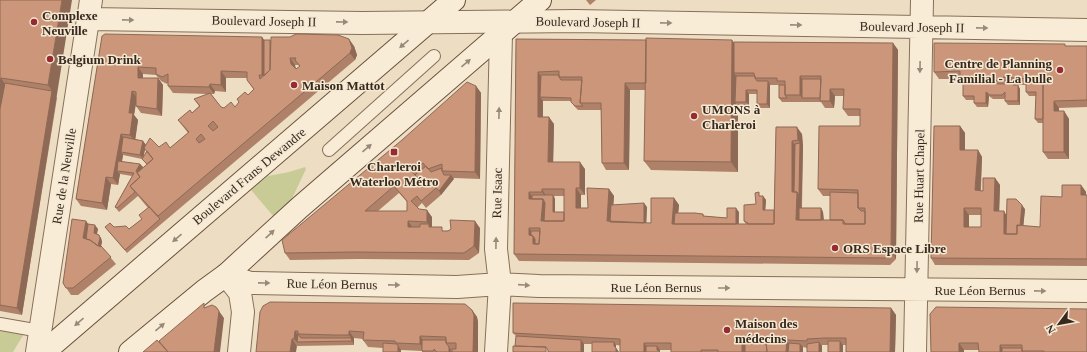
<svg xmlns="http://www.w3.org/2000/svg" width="1087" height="352" font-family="Georgia,serif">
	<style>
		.green { fill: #c9cb97 }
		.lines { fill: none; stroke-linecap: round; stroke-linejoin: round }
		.service-casing { stroke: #876f5a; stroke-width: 14 }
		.minor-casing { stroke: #876f5a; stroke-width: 24 }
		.secondary-casing { stroke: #69503d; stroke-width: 24 }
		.service { stroke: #f8ecd6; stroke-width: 12 }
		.minor { stroke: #f8ecd6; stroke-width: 22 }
		.secondary { stroke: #f8ecd6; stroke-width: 22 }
		.wall { fill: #af8168; fill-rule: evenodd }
		.shaded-wall { fill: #8e6955 }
		.building { fill: #cb9679; stroke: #8e6955; fill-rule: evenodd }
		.oneway { fill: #988a7a }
		.poi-dot { fill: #962b33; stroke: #f5e9d3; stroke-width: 1.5 }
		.labels { text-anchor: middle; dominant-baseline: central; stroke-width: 3; stroke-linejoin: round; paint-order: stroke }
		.poi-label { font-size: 13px; font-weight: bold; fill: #38291e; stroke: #f5e9d3; text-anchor: start }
		.street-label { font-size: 13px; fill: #38291e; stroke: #f5e9d3 }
	</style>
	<rect width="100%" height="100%" fill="#eddec3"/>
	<path class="green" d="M305 167 306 169 289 205 274 217 251 190 268 176 289 172Z
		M0 330 24 334 13 352H0Z"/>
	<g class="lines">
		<defs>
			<path id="service" d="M329 150 434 56
				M0 324 40 331"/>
			<path id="minor" d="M89 19 362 23 575 21 1087 30
				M226 275 250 283 457 287 500 284 539 286 1087 291
				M226 275 240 293 243 312 239 352
				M37 352 91 0
				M496 352 500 284 496 249 501 33
				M915 352 922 0"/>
			<path id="secondary" d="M44 352 454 0
				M130 352 204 291 226 275 299 208 540 0"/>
		</defs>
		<use href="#service" class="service-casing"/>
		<use href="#minor" class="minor-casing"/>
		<use href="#secondary" class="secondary-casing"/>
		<use href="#service" class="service"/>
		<use href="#minor" class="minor"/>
		<use href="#secondary" class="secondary"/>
	</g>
	<path class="wall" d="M0 0 57 98 22 315 0 311Z
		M586 0H596L590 5Z
		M102 36 262 37 264 40 354 46 357 55 355 60 127 253 105 227 129 229 142 219 148 208 138 196 119 212 115 207 132 176 120 174 118 185 111 184 107 210 81 206 76 199ZM295 65H298L300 67 296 69ZM143 74 156 75 161 81 167 84 168 83V86L173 93 208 94 194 99 199 106 192 113 178 120 188 133 170 148 159 147 146 145 143 141 135 139 138 120 134 115 136 102V106L141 113 162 116 163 85 158 78H143ZM226 78H247V80L254 90 235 107 224 108 221 107 211 94H214L215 91 226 92ZM145 149 147 151 143 158ZM123 155 142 159 147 165 142 169 143 167 140 164 122 162Z
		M516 39 734 42 893 43 898 50 896 259 890 265 519 261 514 254ZM770 85H779V98L782 102H821L825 108H834L835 96H844L843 109 848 116H860V126L818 189 823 196H830V220H824L823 212 821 208H802L803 147 802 134 776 127 774 210H765L766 200 763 196H762L744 221 746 224H739V212L727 218 704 216 703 214 678 213 679 205 674 198 651 223H646L647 207 613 205 614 196 609 189 588 208H581V195H585V169L553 162 554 124 543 117V101H571L574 106 578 110H601L602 163 606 170H629L630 90H646L644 161 651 170 738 172V105H749V94H757V104L760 108H770ZM554 196H564V212H555V199Z
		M1067 46H1087V107L1059 108V111H1064L1069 119V159H1048L1043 152V123H1038L1035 119 1036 96H1029L1026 92V85H1016L1020 89V105H1008L1005 101V98L1004 99H993L989 96 988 107H977L974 103V100H966L963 96V84L960 80V79H939L934 72Z
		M476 86 481 93 480 179 454 178 441 195 426 208 422 203 417 208 419 209 432 217V227L444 231 480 228 479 253 469 260 359 259 290 260 285 253ZM399 193 407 202V211H378Z
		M960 126 965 133V150H978L982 157 981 191H983L995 178 1000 185 999 211 1006 215 1025 209 1023 226 1040 227 1062 197 1081 185 1086 192V195H1087V266L935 265 931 258ZM969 215H981V227H969Z
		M86 221 88 224 98 229 97 234 101 238 102 242 101 246 116 264 78 295H71L63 283Z
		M891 308 896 315 895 352H846V345H822V352H807V348L803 347V352H671V350H660L616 345V348L619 352 592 344H584L515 346 516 336 513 333Z
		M472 310 477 317 478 322V352L451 350 452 352H422V351L401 350V352H383V348L368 347 363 340V339L354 338V345L297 346 260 312Z
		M930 314 1087 352H979V350H964V352H931Z"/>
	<path class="shaded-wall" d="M62 0H72L22 315 17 308 52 91 48 85Z
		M262 37 267 44 265 80 262 75Z
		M349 39 354 46 357 55 355 60 350 53Z
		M732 40 739 49 734 73 738 79 735 102 737 105H738V172L731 162Z
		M893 43 898 50 896 259 891 252Z
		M290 58 295 65 296 71 291 64Z
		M138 67 143 74V85L138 78Z
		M221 71 226 78V92L221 85Z
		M538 72 543 79 540 97 543 101V124L538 117Z
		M800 76 805 83 802 98 800 95Z
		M1 78 9 90 0 143V83Z
		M158 78 163 85 162 116 157 109Z
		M1013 80 1016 84 1015 89 1013 85Z
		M768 81 770 85V108L767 104Z
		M625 83 630 90 629 170 624 163Z
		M210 84 215 91 214 94 209 87Z
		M1018 85 1020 89V105L1018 101Z
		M476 86 481 93 480 179 475 172Z
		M830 89 835 96 834 108 830 101Z
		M746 90 749 94V105L746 102Z
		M132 91 137 98 134 115 138 120 135 142 130 135 129 113Z
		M986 92 989 96 988 107 986 103Z
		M1054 101 1059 108V118L1054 111Z
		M1064 111 1069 119V159L1064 152Z
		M549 117 554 124 553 169 548 162Z
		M960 126 965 133V157L960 150Z
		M797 127 802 134 803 147 801 223 796 220 800 143 798 140Z
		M121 134 126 141 121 152 123 155 120 171H117L120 174 118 185 113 178Z
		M143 141 146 145 143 159 140 155Z
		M792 141 797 148V195L792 192Z
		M978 150 982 157 980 197 975 190Z
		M580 162 585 169V195L580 188Z
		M140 164 143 167 139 175 136 171Z
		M451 175 454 179 441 195 439 191Z
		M106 177 111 184 107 210 102 203Z
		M995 178 1000 185 999 218 994 211Z
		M1081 185 1086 192V202L1081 195Z
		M576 188 581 195V215L576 208Z
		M542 189 546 196 547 199 542 192Z
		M609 189 614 196 612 225 607 221Z
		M529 192 534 199H529Z
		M553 195 555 199V216L553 212Z
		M763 196 766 200 765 214 763 210Z
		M674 198 679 205 677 227 672 224Z
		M543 199 548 206 546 224 541 221Z
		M644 203 647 207 646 230 643 226Z
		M1022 205 1025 209 1022 241 1019 237Z
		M736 208 739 212 738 232 736 228Z
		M821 208 823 212 824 227 821 223Z
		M964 208 969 215V234L964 227Z
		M427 210 432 217V228L429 227V225L427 222Z
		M1004 211 1008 218 1006 237 1004 234Z
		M86 221 91 228 88 242 83 238Z
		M408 221 413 228 408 227Z
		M475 221 480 228 479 253 474 246Z
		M95 225 98 229 96 237 94 233Z
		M529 228 534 235 538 243V247L533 244 529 235Z
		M99 235 101 238 102 242 100 250 97 246Z
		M216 307 224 318 220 352H214Z
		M891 308 896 315 895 352H890Z
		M472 310 477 317 478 322V352H473Z
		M295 331 300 338 297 342 294 339Z
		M349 331 354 338V342L349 335Z
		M420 336 425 343V351L420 344Z
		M351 338 354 342V345L352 341Z
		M292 339 297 346 296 352H290Z
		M581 340 584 344V352H581Z
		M742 340 747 347V352H742Z
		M787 340 791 347V352H786Z
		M840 341 843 345V352H840Z
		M614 342 616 345V348L619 352H616L614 346Z
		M819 342 822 346V352H819Z
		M644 343 649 350V352H644Z
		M959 343 964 350V352H959Z
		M800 344 803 347V352H800Z
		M1000 345 1005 352H1000Z
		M398 346 401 350V352H398Z
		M657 346 660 350V352L657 350Z
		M449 347 451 350 452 352H449Z"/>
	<path class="building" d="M0 0H62L48 85 1 78 0 83Z
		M105 34 262 37V75H259L260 79 270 70 271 37H290L296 34 338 35 349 39 352 48 350 53 158 216 130 186 140 177 137 173 153 159 144 148 150 138 159 147 166 142 170 148 189 132 178 120 190 110 192 113 200 106 194 99 210 93 221 107 224 108 231 102 235 107 239 102 237 99 245 92 248 95 254 89 247 80V72L221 71V85L210 84 209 87 168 86V74L162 77 156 74V68L138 67V78H158L157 109 136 106V92L132 91 129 113H133L130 135 121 134 113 178 106 177 102 203 76 199 102 36ZM290 58H296L295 60 300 66 296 69 291 64ZM213 121 218 127 213 131 208 126ZM201 134 205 139 199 143 196 139Z
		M646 38 732 40 731 162 644 161Z
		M516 39 646 40V83H625L624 163H602L601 103H580L582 77H559V71L538 72V117H549L548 162H580V188H576V208H588L587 188 609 189 607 221 651 223V198H674L672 224H774L776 127H797L798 140 792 141V192H797L796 220H843V224H865V208H858V190L818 189 819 126H860V109H843L844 89H830V101H820L821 76H800V95H785V81H777V78H755L754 73H734V42L893 43 891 252 885 258 514 254ZM542 189H564V221H541L543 199H529V192H542ZM529 228H540L539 244H533V236L529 235Z
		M264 40H270V70L264 76Z
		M934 43 1065 44V46H1087V100L1054 101V111H1064V152H1043V80L1003 77V81L960 80V71L934 72Z
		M541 75H559V77L561 80H582L580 103 583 106H575L571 102V98L540 97Z
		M736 76H755V78L757 81H768L767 104H757V90H746V102H735Z
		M802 79H821L820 98H802Z
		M1005 80H1013V85H1018V101H1005V92L1002 95H990L986 92V103H974V96H963V83L1006 84Z
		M467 82 476 86 475 172 442 171V164L428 169 423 163 412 172 420 180 430 181 436 188 421 201 417 196 411 201 419 209 427 210V222L408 221V227H420V224H429V227H442V231H448L451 229 450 220 475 221 474 246 464 253 354 252 285 253 282 240 402 140ZM394 186 407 201V211H365Z
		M5 83 52 91 17 308 0 305V109Z
		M1026 83H1043V119H1035L1036 92H1026Z
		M779 85H785V95L787 98H779Z
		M934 126H960V150H978L975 190 983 191V178H995L994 211H1004V234H1017V225L1040 227 1041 196 1062 197V185H1081V195H1087V259L931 258ZM964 208H981V227H964Z
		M123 137 143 141 140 155 121 152Z
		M800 143 799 195 797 192H794L795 144Z
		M147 151 153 159 147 164 142 159Z
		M118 161 140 164 136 171 140 177 130 186 135 192 117 208 115 207 134 173 117 171Z
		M426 166 431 172 442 168V171L444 175H451L439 191 430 181 420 180 415 175Z
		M759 192V196H763V210H774V224H748V223L744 221V205L756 204 755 193Z
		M830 192 858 193V208L861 211H865V224H845V223L843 220H830Z
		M532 195H553V212H564V221H544L545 203 543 199H532Z
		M1007 199H1016L1022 205 1020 226 1017 225V234H1006Z
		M644 203V223L610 222 611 205Z
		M149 207 160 219 125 250 105 227 110 223 114 227 126 226 129 229 142 219 139 215Z
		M727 208H736V224H674L675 213H695L703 214V216L727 218Z
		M799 208H821V220H799Z
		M72 219 86 221 83 238 90 240 100 247 101 246 111 257 73 288H66L63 283Z
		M88 224 95 225 94 233 99 235 100 238 98 246 90 240 86 239Z
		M531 231H540L539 244H535V239L533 236 531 235Z
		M270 302 465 304 472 310 474 315 473 352H452V349H456V343H446V337L420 336V344L396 343 395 341 363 340 364 332 349 331V335H334L298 334V331H295L294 339H292L290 352H256L260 312 263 306Z
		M204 303V308L212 305 216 307 219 311 214 352H168L159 341Z
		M513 303 891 308 890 352H846V338H825L807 339V341L787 340 786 352H767L766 340H742V352H718V350H701V352H671V343H644V352H620V339L513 333Z
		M936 307 1087 309V352H1044V351H1022V345H1000V352H979L978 343H959V352H931L930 314Z
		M298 334 301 338H351L352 341 297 342Z
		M516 336 581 340V352H548V350L546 347 515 346Z
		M157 340 168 352H143Z
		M422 340H446V343L449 347V352H437L434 349V351H422Z
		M828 341H840V352H828Z
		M592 342H614V346L616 348V352H592Z
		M819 342V352H807V344Z
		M383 343 397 344 398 346V352H383Z
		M745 343H766L767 352H745Z
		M789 343 800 344V352H788Z
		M513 346 546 347V352H513Z
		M646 346H657V350L660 352H646Z
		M1002 348H1022V351L1023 352H1002Z"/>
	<defs><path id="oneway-solid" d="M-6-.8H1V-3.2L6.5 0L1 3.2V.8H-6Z"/></defs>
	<g class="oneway">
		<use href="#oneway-solid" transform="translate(128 20) rotate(1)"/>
		<use href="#oneway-solid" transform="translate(342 22) rotate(1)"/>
		<use href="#oneway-solid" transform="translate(666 23) rotate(1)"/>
		<use href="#oneway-solid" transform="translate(796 25) rotate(1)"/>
		<use href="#oneway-solid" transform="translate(982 28) rotate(1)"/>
		<use href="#oneway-solid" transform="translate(404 44) rotate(139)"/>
		<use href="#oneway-solid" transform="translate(466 63) rotate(-40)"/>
		<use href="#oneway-solid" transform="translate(920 67) rotate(91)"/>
		<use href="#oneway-solid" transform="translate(499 113) rotate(-89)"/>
		<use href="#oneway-solid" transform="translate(367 148) rotate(-41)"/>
		<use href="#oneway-solid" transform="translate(270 234) rotate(-43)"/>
		<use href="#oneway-solid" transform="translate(177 238) rotate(139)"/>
		<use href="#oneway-solid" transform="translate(496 243) rotate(-89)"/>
		<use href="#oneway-solid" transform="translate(917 267) rotate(91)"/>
		<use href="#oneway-solid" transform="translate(264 283) rotate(1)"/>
		<use href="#oneway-solid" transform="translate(394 285) rotate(1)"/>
		<use href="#oneway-solid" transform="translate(524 285) rotate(4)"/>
		<use href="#oneway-solid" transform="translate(724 288)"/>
		<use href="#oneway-solid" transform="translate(1040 291) rotate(1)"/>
		<use href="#oneway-solid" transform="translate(79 322) rotate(139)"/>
		<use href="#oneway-solid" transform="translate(160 327) rotate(-40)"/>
	</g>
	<g class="poi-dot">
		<circle cx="34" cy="22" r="4"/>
		<circle cx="50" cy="59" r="4"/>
		<circle cx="1060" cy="70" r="4"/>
		<circle cx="294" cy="85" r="4"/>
		<circle cx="694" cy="116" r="4"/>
		<rect x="390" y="148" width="8" height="8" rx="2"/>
		<circle cx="835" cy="248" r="4"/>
		<circle cx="727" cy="330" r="4"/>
	</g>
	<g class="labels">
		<g class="poi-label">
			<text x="42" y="15">Complexe<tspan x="42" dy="15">Neuville</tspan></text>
			<text x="58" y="59">Belgium Drink</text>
			<text x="1052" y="63" text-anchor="end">Centre de Planning<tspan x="1052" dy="15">Familial - La bulle</tspan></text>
			<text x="302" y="85">Maison Mattot</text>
			<text x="702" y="109">UMONS à<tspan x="702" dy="15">Charleroi</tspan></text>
			<text x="394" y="166" text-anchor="middle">Charleroi<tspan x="394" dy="15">Waterloo Métro</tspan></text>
			<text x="843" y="248">ORS Espace Libre</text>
			<text x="735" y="323">Maison des<tspan x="735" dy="15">médecins</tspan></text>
		</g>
		<g class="street-label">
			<text transform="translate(264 21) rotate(1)">Boulevard Joseph II</text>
			<text transform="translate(588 22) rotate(1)">Boulevard Joseph II</text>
			<text transform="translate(912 27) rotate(1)">Boulevard Joseph II</text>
			<text transform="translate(64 176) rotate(-81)">Rue de la Neuville</text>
			<text transform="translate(249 176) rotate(-40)">Boulevard Frans Dewandre</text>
			<text transform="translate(919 176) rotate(-89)">Rue Huart Chapel</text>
			<text transform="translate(497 193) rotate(-89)">Rue Isaac</text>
			<text transform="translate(332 284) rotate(1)">Rue Léon Bernus</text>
			<text x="656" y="287">Rue Léon Bernus</text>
			<text x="980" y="290">Rue Léon Bernus</text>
		</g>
	</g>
	<g transform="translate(1059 324) rotate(238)" stroke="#f5e9d3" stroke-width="3" paint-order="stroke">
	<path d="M0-3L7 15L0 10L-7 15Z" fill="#38291e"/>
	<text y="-6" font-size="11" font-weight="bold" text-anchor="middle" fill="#38291e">N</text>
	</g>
</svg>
